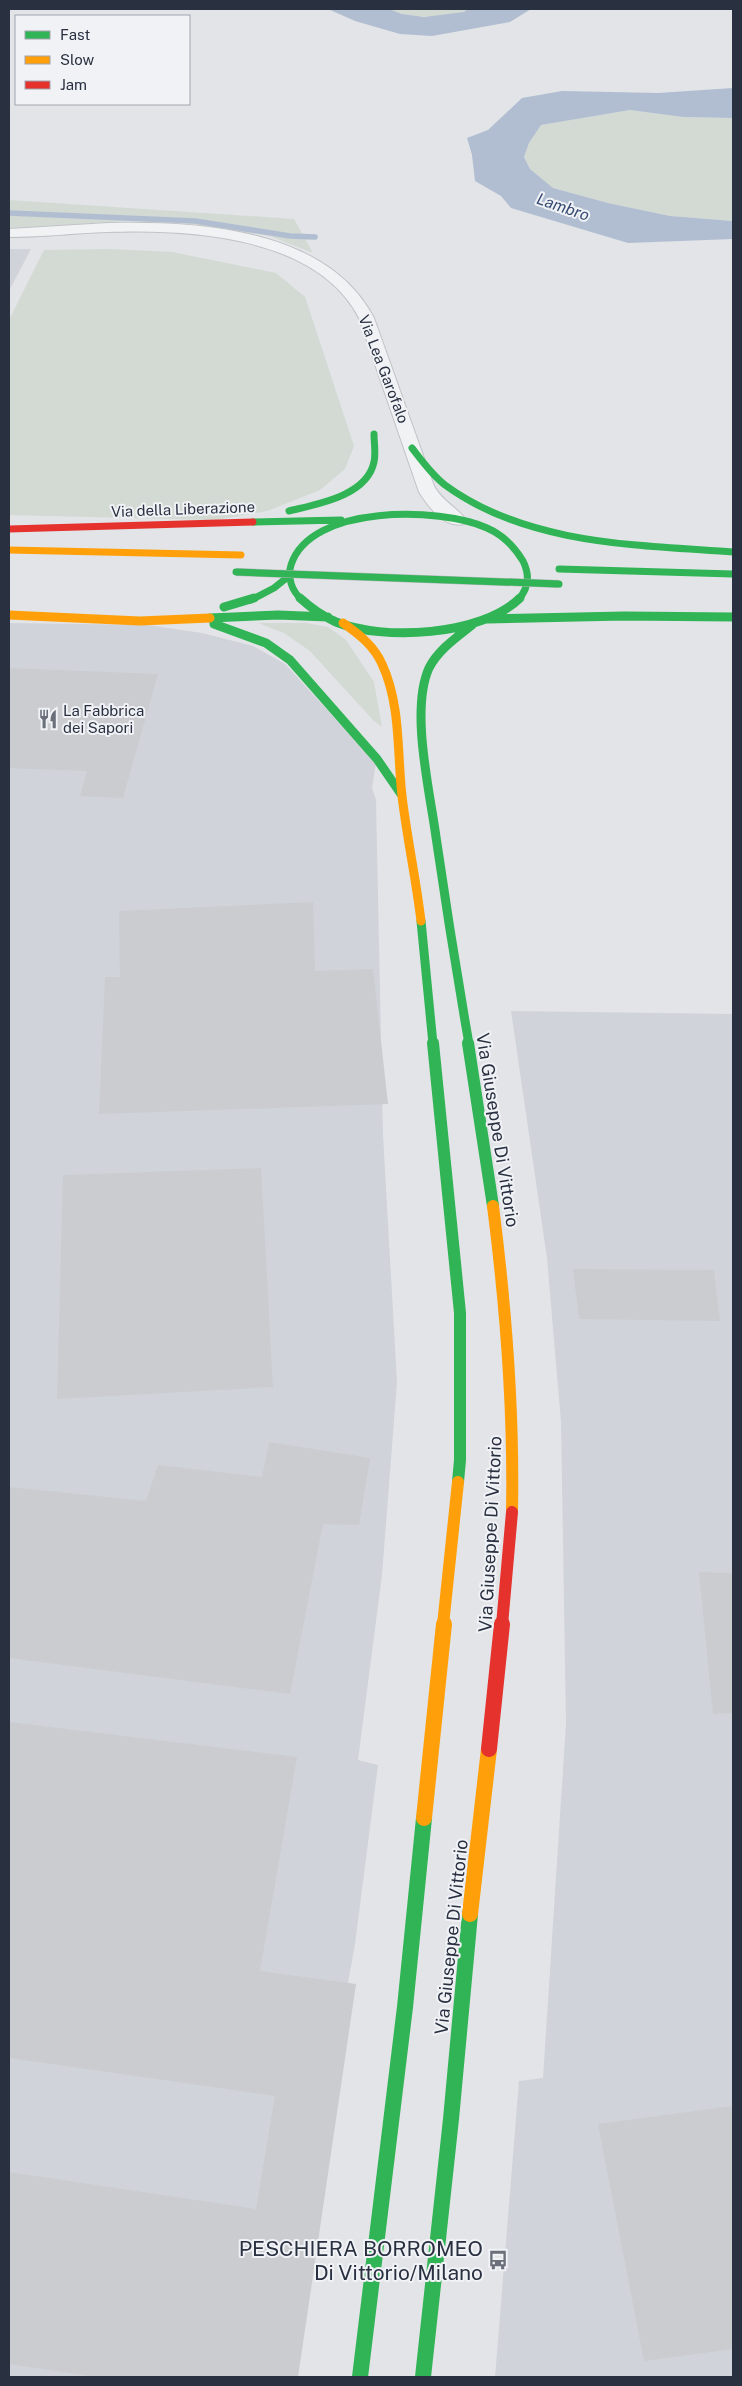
<svg xmlns="http://www.w3.org/2000/svg" width="742" height="2386" font-family="'Public Sans',sans-serif">
	<style>
		.built { fill: #d0d3da }
		.green { fill: #d2dad3 }
		.water { fill: #b1bed1 }
		.lines { fill: none; stroke-linecap: round; stroke-linejoin: round }
		.stream { stroke: #b1bed1; stroke-width: 5.5 }
		.building { fill: #cacccf }
		.street-casing { stroke: #c0c2c5; stroke-width: 2 }
		.street { fill: #f1f2f4; fill-rule: evenodd }
		.fast-far3 { stroke: #30b455; stroke-width: 7 }
		.fast-far2 { stroke: #30b455; stroke-width: 9 }
		.fast-far1 { stroke: #30b455; stroke-width: 12 }
		.fast { stroke: #30b455; stroke-width: 16 }
		.slow-far3 { stroke: #ff9f0a; stroke-width: 7 }
		.slow-far2 { stroke: #ff9f0a; stroke-width: 9 }
		.slow-far1 { stroke: #ff9f0a; stroke-width: 12 }
		.slow { stroke: #ff9f0a; stroke-width: 16 }
		.jam-far2 { stroke: #e5322d; stroke-width: 7 }
		.jam-far1 { stroke: #e5322d; stroke-width: 12 }
		.jam { stroke: #e5322d; stroke-width: 16 }
		.fast-bridge-casing { stroke: #b4b7bc; stroke-width: 8; stroke-linecap: butt }
		.fast-bridge { stroke: #30b455; stroke-width: 7 }
		.labels { text-anchor: middle; dominant-baseline: central; stroke-width: 4; stroke-linejoin: round; paint-order: stroke }
		.far-street-label { font-size: 15px; fill: #293040; stroke: #f0f2f6 }
		.far-poi-label { font-size: 15px; fill: #293040; stroke: #f0f2f6; text-anchor: start }
		.far-water-label { font-size: 16px; font-style: italic; fill: #354b72; stroke: #f0f2f6 }
		.street-label { font-size: 18px; fill: #293040; stroke: #f0f2f6 }
		.near-poi-label { font-size: 21px; fill: #293040; stroke: #f0f2f6; text-anchor: end }
	</style>
	<rect width="100%" height="100%" fill="#e2e4e7"/>
	<path class="built" d="M9 249H31L9 291Z
		M9 623 148 625 202 633 253 646 285 664 376 763 372 788 376 800 383 1135 397 1382 382 1575 358 1760 378 1765 355 1944 277 2377H9Z
		M511 1011 733 1014V2377H495L519 2081 543 2078 566 1723 561 1422 547 1258Z"/>
	<path class="green" d="M389 9H475C447 17 416 21 389 9Z
		M630 110 683 117 733 118V221L670 216 608 203 553 188 530 169 524 157 529 143 541 125Z
		M9 200 294 219 313 253 270 236 177 222 126 221 9 228Z
		M111 249 172 252 276 273 305 297 354 446 345 469 320 490 267 511 215 520 9 515V320L44 250Z
		M258 623H306L328 627 346 640 374 682 382 727 374 721 310 651 284 633Z"/>
	<path class="water" d="M328 9H389L402 14 424 17 464 12 468 9H531L510 22 432 36 400 34 355 21Z
		M733 88V118L683 117 630 110 541 125 529 143 524 157 530 169 553 188 608 203 670 216 733 221V239L628 243 511 208 501 196 475 181 472 155 467 138 488 130 522 98 562 91 658 93Z"/>
	<g class="lines">
		<path class="stream" d="M9 213 195 221 290 236 315 237"/>
	</g>
	<path class="building" d="M9 668 158 674 123 798 80 796 87 771 9 768Z
		M313 902 315 971 373 969 388 1104 99 1114 105 977H120L119 911Z
		M261 1168 273 1387 57 1399 63 1175Z
		M573 1269 714 1270 720 1321 579 1319Z
		M269 1442 370 1458 359 1525 323 1524 290 1694 9 1658V1487L146 1501 158 1465 262 1477Z
		M699 1572 733 1573V1713L713 1714Z
		M9 1722 297 1757 260 1971 356 1984 298 2377H96L9 2364V2172L256 2209 275 2096 9 2058Z
		M733 2106V2349L644 2361 598 2124Z"/>
	<g class="lines">
		<defs>
			<path id="street" d="M108 223C198 221 327 228 374 318L434 486C443 502 457 507 466 520L464 524C444 529 428 506 419 492L359 318C317 236 189 229 108 232 75 233 42 237 9 237V229Z"/>
		</defs>
		<use href="#street" class="street-casing"/>
		<use href="#street" class="street"/>
		<path class="fast-far3" d="M412 448C422 461 432 475 445 485 527 545 636 545 733 552
			M289 511C317 504 367 496 374 462 376 453 374 443 374 434
			M253 522 341 520
			M559 569 733 574
			M251 600 274 588 289 576
			M302 600C292 591 287 578 291 565 310 504 440 507 487 528 503 535 514 546 523 561 530 575 529 588 518 600"/>
		<path class="fast-far2" d="M300 598C311 608 322 616 336 622 383 641 481 636 520 598
			M224 607 254 598
			M210 618 278 615 328 617
			M488 619 624 616 733 617
			M214 624 266 643 290 660 377 759 401 794
			M421 921 433 1044
			M469 1044C457 975 446 906 436 837 430 792 410 710 429 668 438 650 457 637 472 625"/>
		<path class="fast-far1" d="M433 1043 460 1313V1460L458 1482
			M468 1043 493 1206"/>
		<path class="fast" d="M360 2377 405 2007 424 1818
			M423 2377 451 2119 470 1914"/>
		<path class="slow-far3" d="M9 550 241 555"/>
		<path class="slow-far2" d="M9 615 140 621 210 618
			M343 623C359 634 374 646 382 664 401 705 397 752 402 796 407 838 416 879 421 921"/>
		<path class="slow-far1" d="M493 1206C506 1308 514 1409 512 1512
			M443 1625 458 1482"/>
		<path class="slow" d="M424 1818 444 1624
			M470 1914 489 1749"/>
		<path class="jam-far2" d="M9 529 253 522"/>
		<path class="jam-far1" d="M502 1625 512 1512"/>
		<path class="jam" d="M489 1749 502 1624"/>
		<defs>
			<path id="fast-bridge" d="M236 572 559 584"/>
		</defs>
		<use href="#fast-bridge" class="fast-bridge-casing"/>
		<use href="#fast-bridge" class="fast-bridge"/>
	</g>
	<defs>
		<symbol id="restaurant-bare" viewBox="-9 -9 18 18"><path d="M-5-6h1v4h1v-4h1v4h1v-4h1v5L-1.5 .5V6h-2V.5L-5-1ZM5-6V6H3V1.5H1.5Q1.5-4 5-6Z" fill="#6a6f7a" stroke="#f0f2f6" stroke-width="2.5" paint-order="stroke"/></symbol>
		<symbol id="bus-bare" viewBox="-9 -9 18 18"><path d="M-5-6H5V4H4V6H2V4H-2V6H-4V4H-5ZM-3.5-4V0h7V-4ZM-3.5 1.2v1.5H-2V1.2ZM2 1.2v1.5H3.5V1.2Z" fill="#6a6f7a" stroke="#f0f2f6" stroke-width="2.5" paint-order="stroke"/></symbol>
	</defs>
	<g fill-rule="evenodd">
		<use href="#restaurant-bare" x="34" y="705" width="28" height="28"/>
		<use href="#bus-bare" x="484" y="2246" width="28" height="28"/>
	</g>
	<g class="labels">
		<g class="far-street-label">
			<text transform="translate(384 369) rotate(69)">Via Lea Garofalo</text>
			<text transform="translate(183 509) rotate(-2)">Via della Liberazione</text>
		</g>
		<g class="far-poi-label">
			<text x="63" y="710">La Fabbrica<tspan x="63" dy="17">dei Sapori</tspan></text>
		</g>
		<g class="far-water-label">
			<text transform="translate(563 207) rotate(19)">Lambro</text>
		</g>
		<g class="street-label">
			<text transform="translate(498 1130) rotate(81)">Via Giuseppe Di Vittorio</text>
			<text transform="translate(490 1534) rotate(-87)">Via Giuseppe Di Vittorio</text>
			<text transform="translate(451 1937) rotate(-84)">Via Giuseppe Di Vittorio</text>
		</g>
		<g class="near-poi-label">
			<text x="483" y="2248">PESCHIERA BORROMEO<tspan x="483" dy="24">Di Vittorio/Milano</tspan></text>
		</g>
	</g>
	<rect width="742" height="2386" fill="none" stroke="#293040" stroke-width="20"/>
	<rect x="15" y="15" width="175" height="90" fill="#f0f2f6" stroke="#a0a4ad"/>
	<rect x="25" y="31" width="25" height="8" fill="#30b455" stroke="#a0a4ad"/>
	<text x="60" y="40" font-size="15" fill="#293040">Fast</text>
	<rect x="25" y="56" width="25" height="8" fill="#ff9f0a" stroke="#a0a4ad"/>
	<text x="60" y="65" font-size="15" fill="#293040">Slow</text>
	<rect x="25" y="81" width="25" height="8" fill="#e5322d" stroke="#a0a4ad"/>
	<text x="60" y="90" font-size="15" fill="#293040">Jam</text>
</svg>
